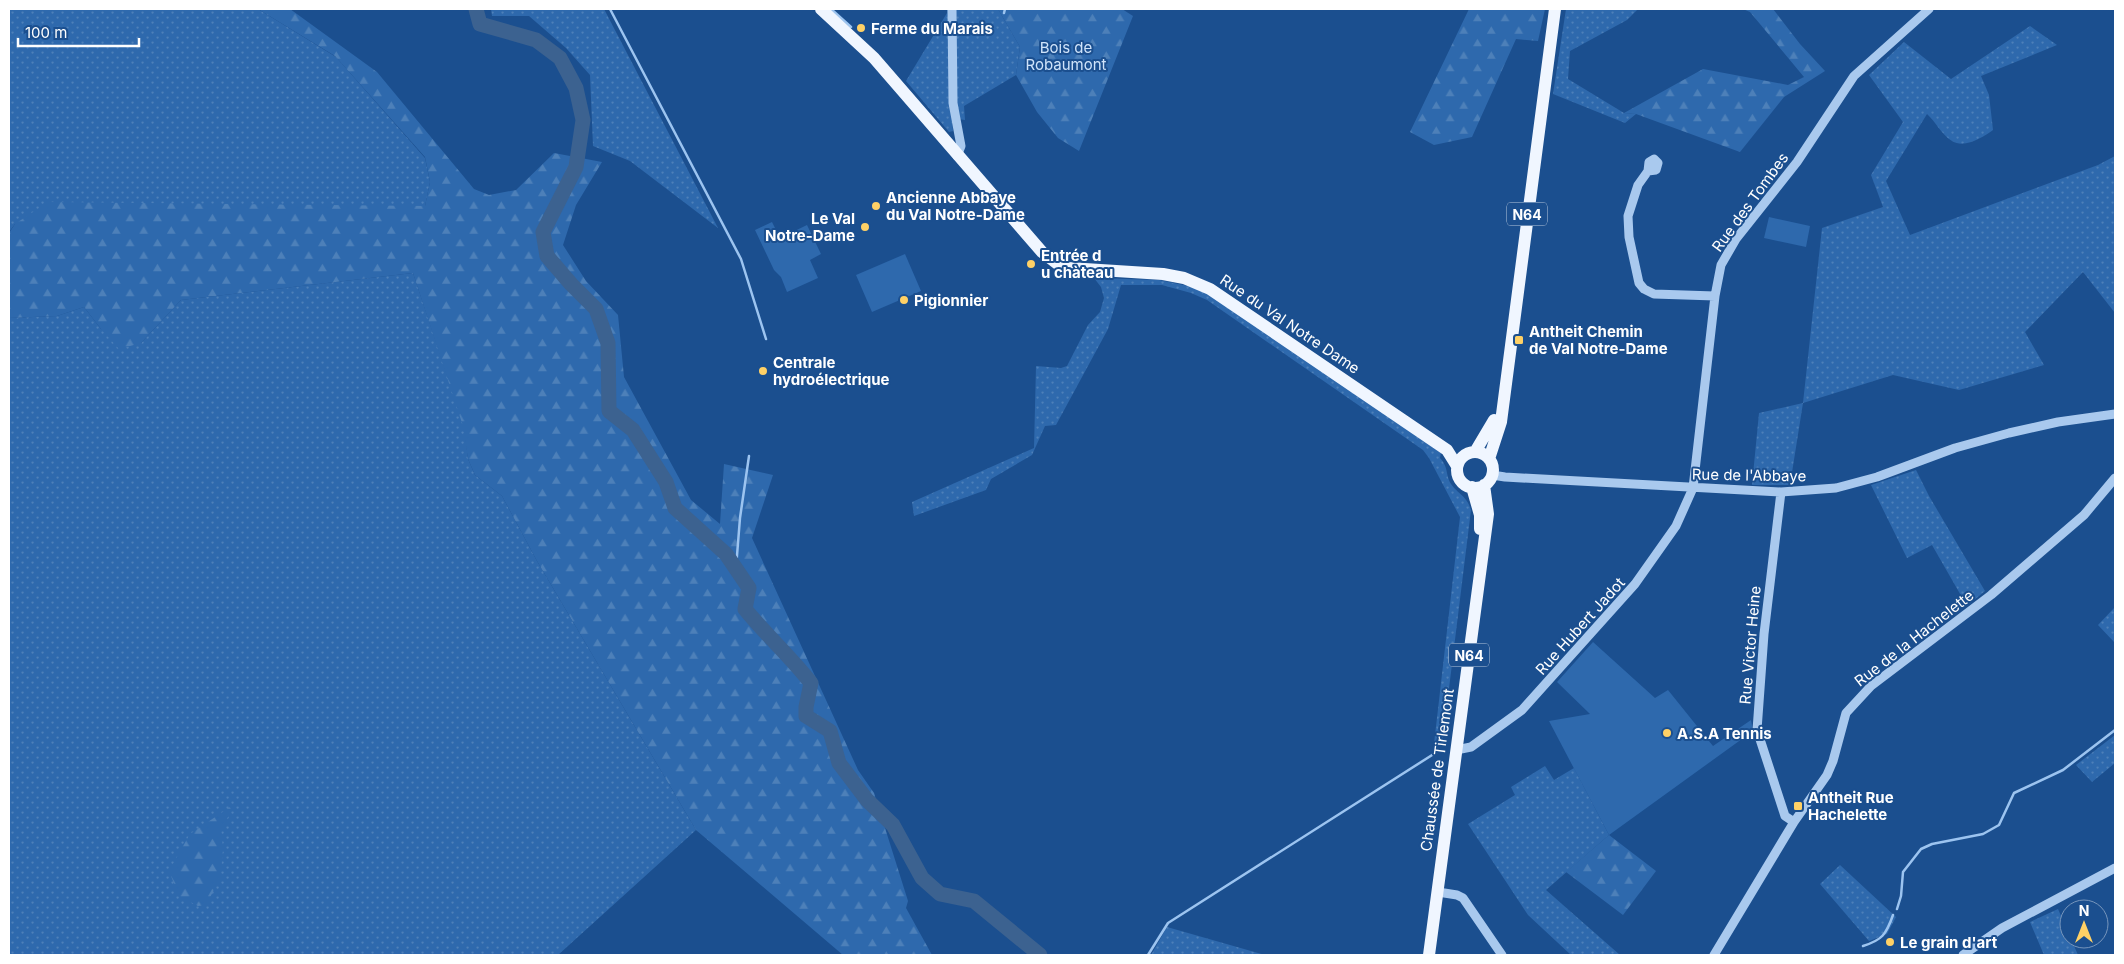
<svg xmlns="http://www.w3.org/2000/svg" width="2124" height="964" font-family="Inter,sans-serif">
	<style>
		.grass { fill: url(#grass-dots) }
		.forest { fill: url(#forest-firs) }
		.pitch { fill: #2e69ad }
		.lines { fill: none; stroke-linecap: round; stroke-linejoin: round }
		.stream { stroke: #9cc4f0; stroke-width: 2.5 }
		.river { stroke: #3c6290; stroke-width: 15 }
		.minor { stroke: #a9c9ee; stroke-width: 9 }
		.major { stroke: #f0f6ff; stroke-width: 12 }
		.poi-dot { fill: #ffd166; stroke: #1b4f8f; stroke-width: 2 }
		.labels { text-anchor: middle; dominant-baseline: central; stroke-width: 4; stroke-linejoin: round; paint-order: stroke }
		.shield { fill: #1b4f8f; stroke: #bbcadd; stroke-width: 1 }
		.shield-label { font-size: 14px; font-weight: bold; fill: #fff }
		.poi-label { font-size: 15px; font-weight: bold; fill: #fff; stroke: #1b4f8f; text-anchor: start }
		.park-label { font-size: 15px; fill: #cfe3fa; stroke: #1b4f8f }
		.street-label { font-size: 15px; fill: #fff; stroke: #1b4f8f }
	</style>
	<defs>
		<pattern id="grass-dots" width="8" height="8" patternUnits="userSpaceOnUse" patternTransform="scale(1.25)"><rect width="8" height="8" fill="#2e69ad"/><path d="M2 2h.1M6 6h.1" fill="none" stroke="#4d80b9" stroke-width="1.8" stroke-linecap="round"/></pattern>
		<pattern id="forest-firs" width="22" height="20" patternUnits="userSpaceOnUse" patternTransform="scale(1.25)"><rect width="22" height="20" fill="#2e69ad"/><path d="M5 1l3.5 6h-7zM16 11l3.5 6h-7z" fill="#4d80b9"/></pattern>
	</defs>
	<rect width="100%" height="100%" fill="#1b4f8f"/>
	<path class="grass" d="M9 9H258L336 57 425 158 430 182 425 206 15 224 9 232Z
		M491 9H604L718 228 630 161 593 146 590 75 566 48 529 16H492Z
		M947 9H998L1020 47 1016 75 964 106 965 120 952 118 953 131 949 132 906 81 947 13Z
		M1566 9H1638L1627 20 1570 51 1568 79 1624 113 1636 114 1625 123 1553 94Z
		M2030 26 2057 45 1981 76 1989 95 1993 130C1983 137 1965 149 1952 141 1942 135 1935 121 1927 114L1886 181 1910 235 2098 165 2115 156V313L2083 272 2025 332 2044 365 1959 390 1893 375 1803 403 1790 485H1752L1759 413 1803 403 1822 228 1883 207 1871 175 1903 122 1869 75 1904 42 1951 79Z
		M413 273 464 426 468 459 475 475 502 496 537 561 696 830 558 955H9V318L57 316 84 307 101 329 141 343 181 300Z
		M1094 278 1159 280 1203 289 1441 453 1440 458C1449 468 1445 474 1451 484 1458 494 1467 496 1471 510L1442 745 1434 744 1460 517 1429 458 1423 450 1207 300 1191 293 1162 285H1121L1108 329 1056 425 1045 426 1032 455 991 479 986 490 914 516 912 502 1034 448 1036 366 1061 368 1067 366 1088 325 1100 312 1104 298 1101 287Z
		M1916 470 1929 496 1985 591 1967 606 1932 545 1907 558 1871 485Z
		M2115 607V643L2098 625Z
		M2115 735V763L2092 782 2076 765Z
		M1545 766 1554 780 1574 768 1609 835 1546 890 1620 955H1571L1528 915 1468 824 1515 795 1511 787Z
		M1840 865 1896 917 1887 934 1869 941 1820 884Z
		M2058 909 2069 934V939H2071L2078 955H2044L2030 922Z
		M1167 927 1265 955H1151Z"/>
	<path class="forest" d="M258 9H290L377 72 474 189 489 195 516 190 554 153 602 162 576 205 563 245 586 281 618 315 624 377 691 500 720 524 724 464 773 475 752 538 858 770 874 793 908 901 906 908 932 955H843L696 830 537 561 502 496 475 475 468 459 463 426 413 273 181 300 141 343 119 349 101 329 84 307 57 316 9 318V233L15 224 48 202 425 206 430 182 425 157 335 56Z
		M998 9H1122L1133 16 1079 151 1058 138 1037 112 1016 75 1020 47Z
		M1469 9H1545L1538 41 1516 39 1472 137 1434 145 1410 132Z
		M1743 9H1773L1800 44 1825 71 1784 97 1740 152 1636 114 1624 113 1703 69 1788 85 1804 77 1750 12Z
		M236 803 221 829 223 849 221 870 218 882 206 905 198 906 179 896 169 871 190 834Z
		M1609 835 1656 871 1623 915 1566 872Z"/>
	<path class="pitch" d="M1769 217 1810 226 1806 247 1764 238Z
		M772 222 780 238 807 225 821 254 810 260 818 278 787 292 781 277 774 270 755 230Z
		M905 254 921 291 872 312 856 275Z
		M1593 642 1655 698 1668 690 1713 746 1751 720 1753 731 1609 835 1549 721 1590 714 1557 682Z"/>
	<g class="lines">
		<path class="stream" d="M610 9 741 259 766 339
			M831 9 851 27
			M1004 13 1005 9
			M736 568 740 518 749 456
			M1897 909 1901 896 1903 872 1921 849 1932 844 1983 834 1999 825 2014 793 2063 770 2115 730
			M1863 946C1882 940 1886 935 1893 915
			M1148 955 1168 923 1440 750"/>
		<path class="river" d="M476 9 480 24 536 40 560 58 576 88 583 120 576 167 543 232 547 256 571 284 596 309 608 343 609 411 633 430 666 482 675 508 726 554 749 588 745 609C766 635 791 657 811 683L806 707V716L830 731 839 763 867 800 893 825 922 878 940 894 974 901 1040 955"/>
		<path class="minor" d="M952 9 953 103 961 146 957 156
			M1648 171 1649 162 1654 159 1658 163 1656 170 1648 171 1638 185 1628 216 1629 237 1639 283 1644 289 1654 294 1715 296
			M1492 475 1505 477 1781 492 1836 488 1877 477 1955 448 2009 433 2058 422 2115 414
			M1781 492 1764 634 1757 730 1785 816 1794 822
			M1456 750 1471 747 1522 710 1635 584 1676 526 1693 488 1715 296 1721 265 1736 239 1797 162 1854 76 1929 9
			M1438 892 1457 895 1463 898 1502 955
			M1714 955 1794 822 1827 775 1833 761 1846 713 1871 686 1991 595 2084 515 2115 478
			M1963 955 2002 928 2115 868"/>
		<path class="major" d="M821 9 874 58 1042 252 1059 265 1069 268 1163 274 1184 278 1210 289 1447 450 1457 466
			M1475 452 1494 420
			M1457 470a18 18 0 1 1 36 0a18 18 0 1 1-36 0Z
			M1489 459 1501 422 1555 9
			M1472 487 1480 515V529
			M1429 955 1488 514 1484 485"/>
	</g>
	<g class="poi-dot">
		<circle cx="861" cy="28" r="5"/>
		<circle cx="876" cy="206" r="5"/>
		<circle cx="865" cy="227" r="5"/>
		<circle cx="1031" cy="264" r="5"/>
		<circle cx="904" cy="300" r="5"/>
		<rect x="1514" y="335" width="10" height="10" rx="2.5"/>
		<circle cx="763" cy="371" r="5"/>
		<circle cx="1667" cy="733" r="5"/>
		<rect x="1793" y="801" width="10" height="10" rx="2.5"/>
		<circle cx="1890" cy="942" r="5"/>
	</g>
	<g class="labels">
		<g class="shield">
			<rect x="1507" y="202.5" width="40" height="23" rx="4"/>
			<rect x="1449" y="643.5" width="40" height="23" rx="4"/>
		</g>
		<g class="shield-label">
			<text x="1527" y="214">N64</text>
			<text x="1469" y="655">N64</text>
		</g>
		<g class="poi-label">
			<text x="871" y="28">Ferme du Marais</text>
			<text x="886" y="197">Ancienne Abbaye<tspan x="886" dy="17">du Val Notre-Dame</tspan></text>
			<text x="855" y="218" text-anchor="end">Le Val<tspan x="855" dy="17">Notre-Dame</tspan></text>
			<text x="1041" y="255">Entrée d<tspan x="1041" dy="17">u chàteau</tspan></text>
			<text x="914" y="300">Pigionnier</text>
			<text x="1529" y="331">Antheit Chemin<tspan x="1529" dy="17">de Val Notre-Dame</tspan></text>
			<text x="773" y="362">Centrale<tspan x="773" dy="17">hydroélectrique</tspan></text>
			<text x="1677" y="733">A.S.A Tennis</text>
			<text x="1808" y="797">Antheit Rue<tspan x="1808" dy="17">Hachelette</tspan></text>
			<text x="1900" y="942">Le grain d'art</text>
		</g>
		<g class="park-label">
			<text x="1066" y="47">Bois de<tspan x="1066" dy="17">Robaumont</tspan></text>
		</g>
		<g class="street-label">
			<text transform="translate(1750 202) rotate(-54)">Rue des Tombes</text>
			<text transform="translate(1290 324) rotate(34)">Rue du Val Notre Dame</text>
			<text transform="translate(1749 475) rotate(1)">Rue de l'Abbaye</text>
			<text transform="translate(1580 626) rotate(-48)">Rue Hubert Jadot</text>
			<text transform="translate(1914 638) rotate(-38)">Rue de la Hachelette</text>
			<text transform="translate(1750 645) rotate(-85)">Rue Victor Heine</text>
			<text transform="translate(1437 770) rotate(-82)">Chaussée de Tirlemont</text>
		</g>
	</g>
	<rect width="2124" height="964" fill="none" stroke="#ffffff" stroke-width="20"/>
	<g transform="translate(2084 924)"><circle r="24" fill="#1b4f8f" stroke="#7695bc"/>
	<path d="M0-4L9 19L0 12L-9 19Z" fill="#ffd166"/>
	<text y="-8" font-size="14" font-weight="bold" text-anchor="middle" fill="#ffffff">N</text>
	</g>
	<path d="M18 38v8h121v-8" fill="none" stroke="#ffffff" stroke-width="2.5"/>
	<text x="25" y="38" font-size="15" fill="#ffffff" stroke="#1b4f8f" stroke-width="4" paint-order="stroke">100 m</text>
</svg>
